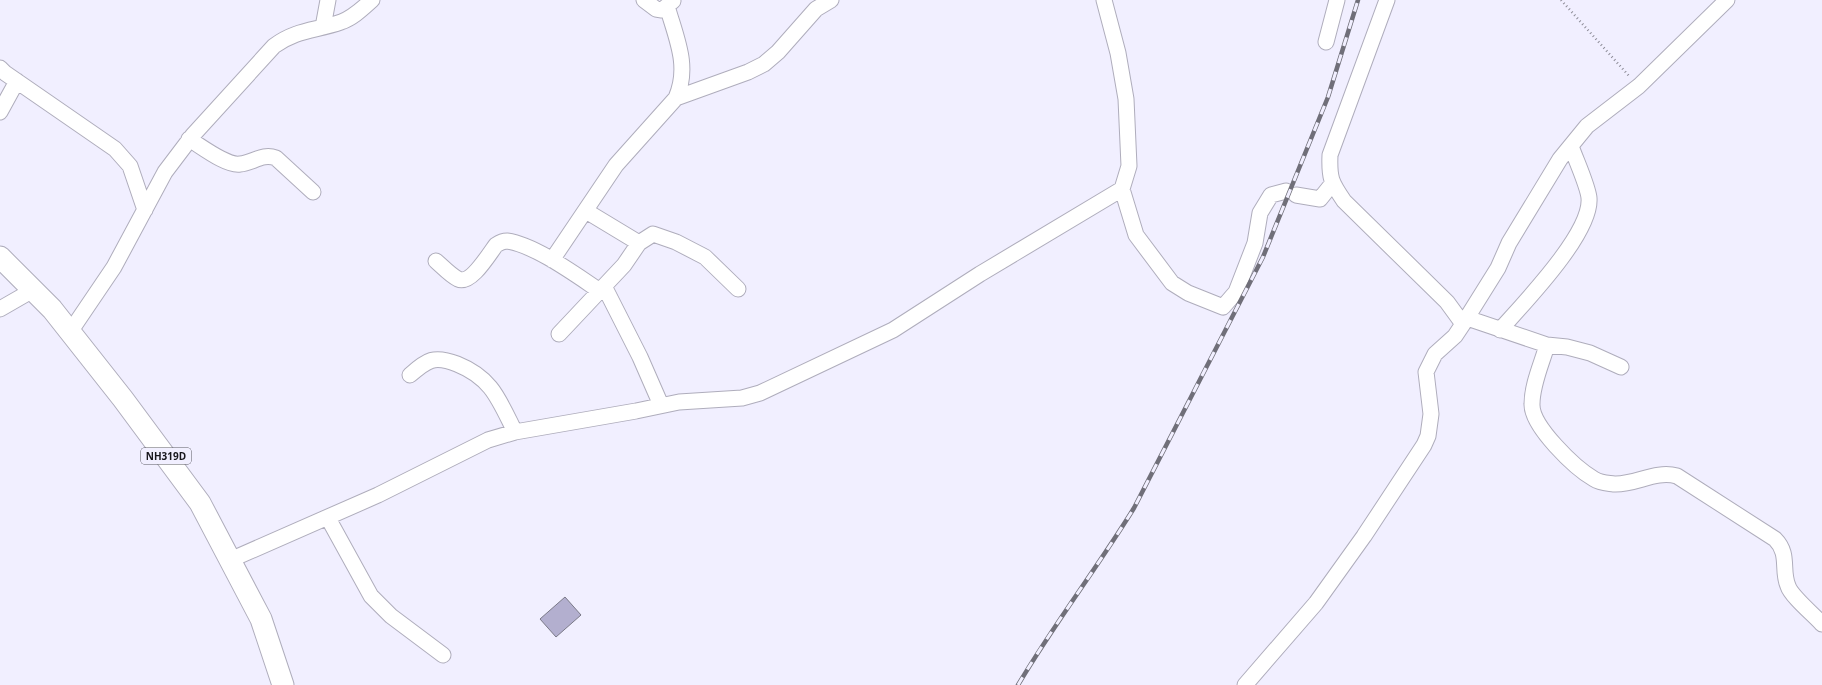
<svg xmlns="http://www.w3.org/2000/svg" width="1822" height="685" font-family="'Open Sans',sans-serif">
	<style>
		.building { fill: #b3afcf; stroke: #7b7a88 }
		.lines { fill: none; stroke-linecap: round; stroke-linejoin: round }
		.minor-casing { stroke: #afadbc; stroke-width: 17 }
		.highway-casing { stroke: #afadbc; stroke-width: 23 }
		.path { stroke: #8d8c97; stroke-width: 2.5; stroke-dasharray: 1 3; stroke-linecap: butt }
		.minor { stroke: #fff; stroke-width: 15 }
		.highway { stroke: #fff; stroke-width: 21 }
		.rail-casing { stroke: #706f79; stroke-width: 4.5 }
		.rail { stroke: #f1efff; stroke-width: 3; stroke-dasharray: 9; stroke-linecap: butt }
		.labels { text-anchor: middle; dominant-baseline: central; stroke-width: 3; stroke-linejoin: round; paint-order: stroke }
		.shield { fill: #f1efff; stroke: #595861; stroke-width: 1 }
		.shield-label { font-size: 10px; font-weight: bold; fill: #18171d }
	</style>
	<rect width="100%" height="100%" fill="#f1efff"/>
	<path class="building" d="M565 597 581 615 556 637 540 619Z"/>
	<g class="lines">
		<defs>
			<path id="minor" d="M644 0 656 9 662 10 673 1
				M1104 0 1118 53 1126 99 1129 166 1122 189 1136 235 1172 283 1188 293 1223 307 1236 292 1255 243 1260 213 1271 195 1286 191
				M323 27 328 0
				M1326 42 1337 0
				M0 68 5 73 115 149 130 166 145 210
				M676 98 748 72 764 64 778 52 816 9 831 0
				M0 112 17 81
				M189 139C201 146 226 166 240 164 253 163 262 153 276 158L313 192
				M1296 195 1320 199 1332 184
				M639 243 653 234 676 242 705 257 738 289
				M552 260 616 165 676 98C690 66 676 38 667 6
				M436 261C442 266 450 275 458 279 471 285 489 254 496 245 499 243 503 241 507 241 535 245 576 275 600 291
				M604 286 640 357 661 405
				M0 309 33 290
				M1467 318 1547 345 1567 347 1590 353 1621 367
				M1463 324 1498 268 1509 243 1560 159 1587 126 1639 86 1727 0
				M1500 330C1524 303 1592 233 1589 198 1588 186 1575 158 1571 146
				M70 332 114 267 165 172 193 135 274 46C297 29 316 31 341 22 353 18 363 8 372 0
				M559 334 624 265 639 243 586 211
				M1547 345C1542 363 1532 384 1532 404 1531 426 1575 468 1594 479 1600 483 1607 483 1614 484 1636 485 1655 470 1677 476L1775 539C1790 554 1781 570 1788 586 1791 596 1814 615 1822 624
				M410 375C427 360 434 355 457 364 492 378 499 400 515 432
				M328 518 371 596 391 616 443 655
				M230 560 378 495 488 440 515 432 636 411 679 402 742 398 760 393 893 330 980 274 1122 189
				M1245 685 1316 603 1364 536 1424 445 1428 436 1431 414 1426 372 1435 354 1455 336 1463 324 1447 302 1344 201C1331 182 1329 178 1330 155L1387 0"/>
			<path id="highway" d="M0 257 52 309 123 399 200 503 261 619 283 685"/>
		</defs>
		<use href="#minor" class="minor-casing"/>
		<use href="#highway" class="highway-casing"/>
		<path class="path" d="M1561 0 1630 77"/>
		<use href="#minor" class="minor"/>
		<use href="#highway" class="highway"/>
		<defs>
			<path id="rail" d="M1018 685C1054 624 1097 568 1134 508L1263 257 1328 97 1358 0"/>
		</defs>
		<use href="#rail" class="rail-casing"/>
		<use href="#rail" class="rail"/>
	</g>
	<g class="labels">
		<rect class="shield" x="141" y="448" width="50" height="16" rx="3"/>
		<g class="shield-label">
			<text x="166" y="456">NH319D</text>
		</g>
	</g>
</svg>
